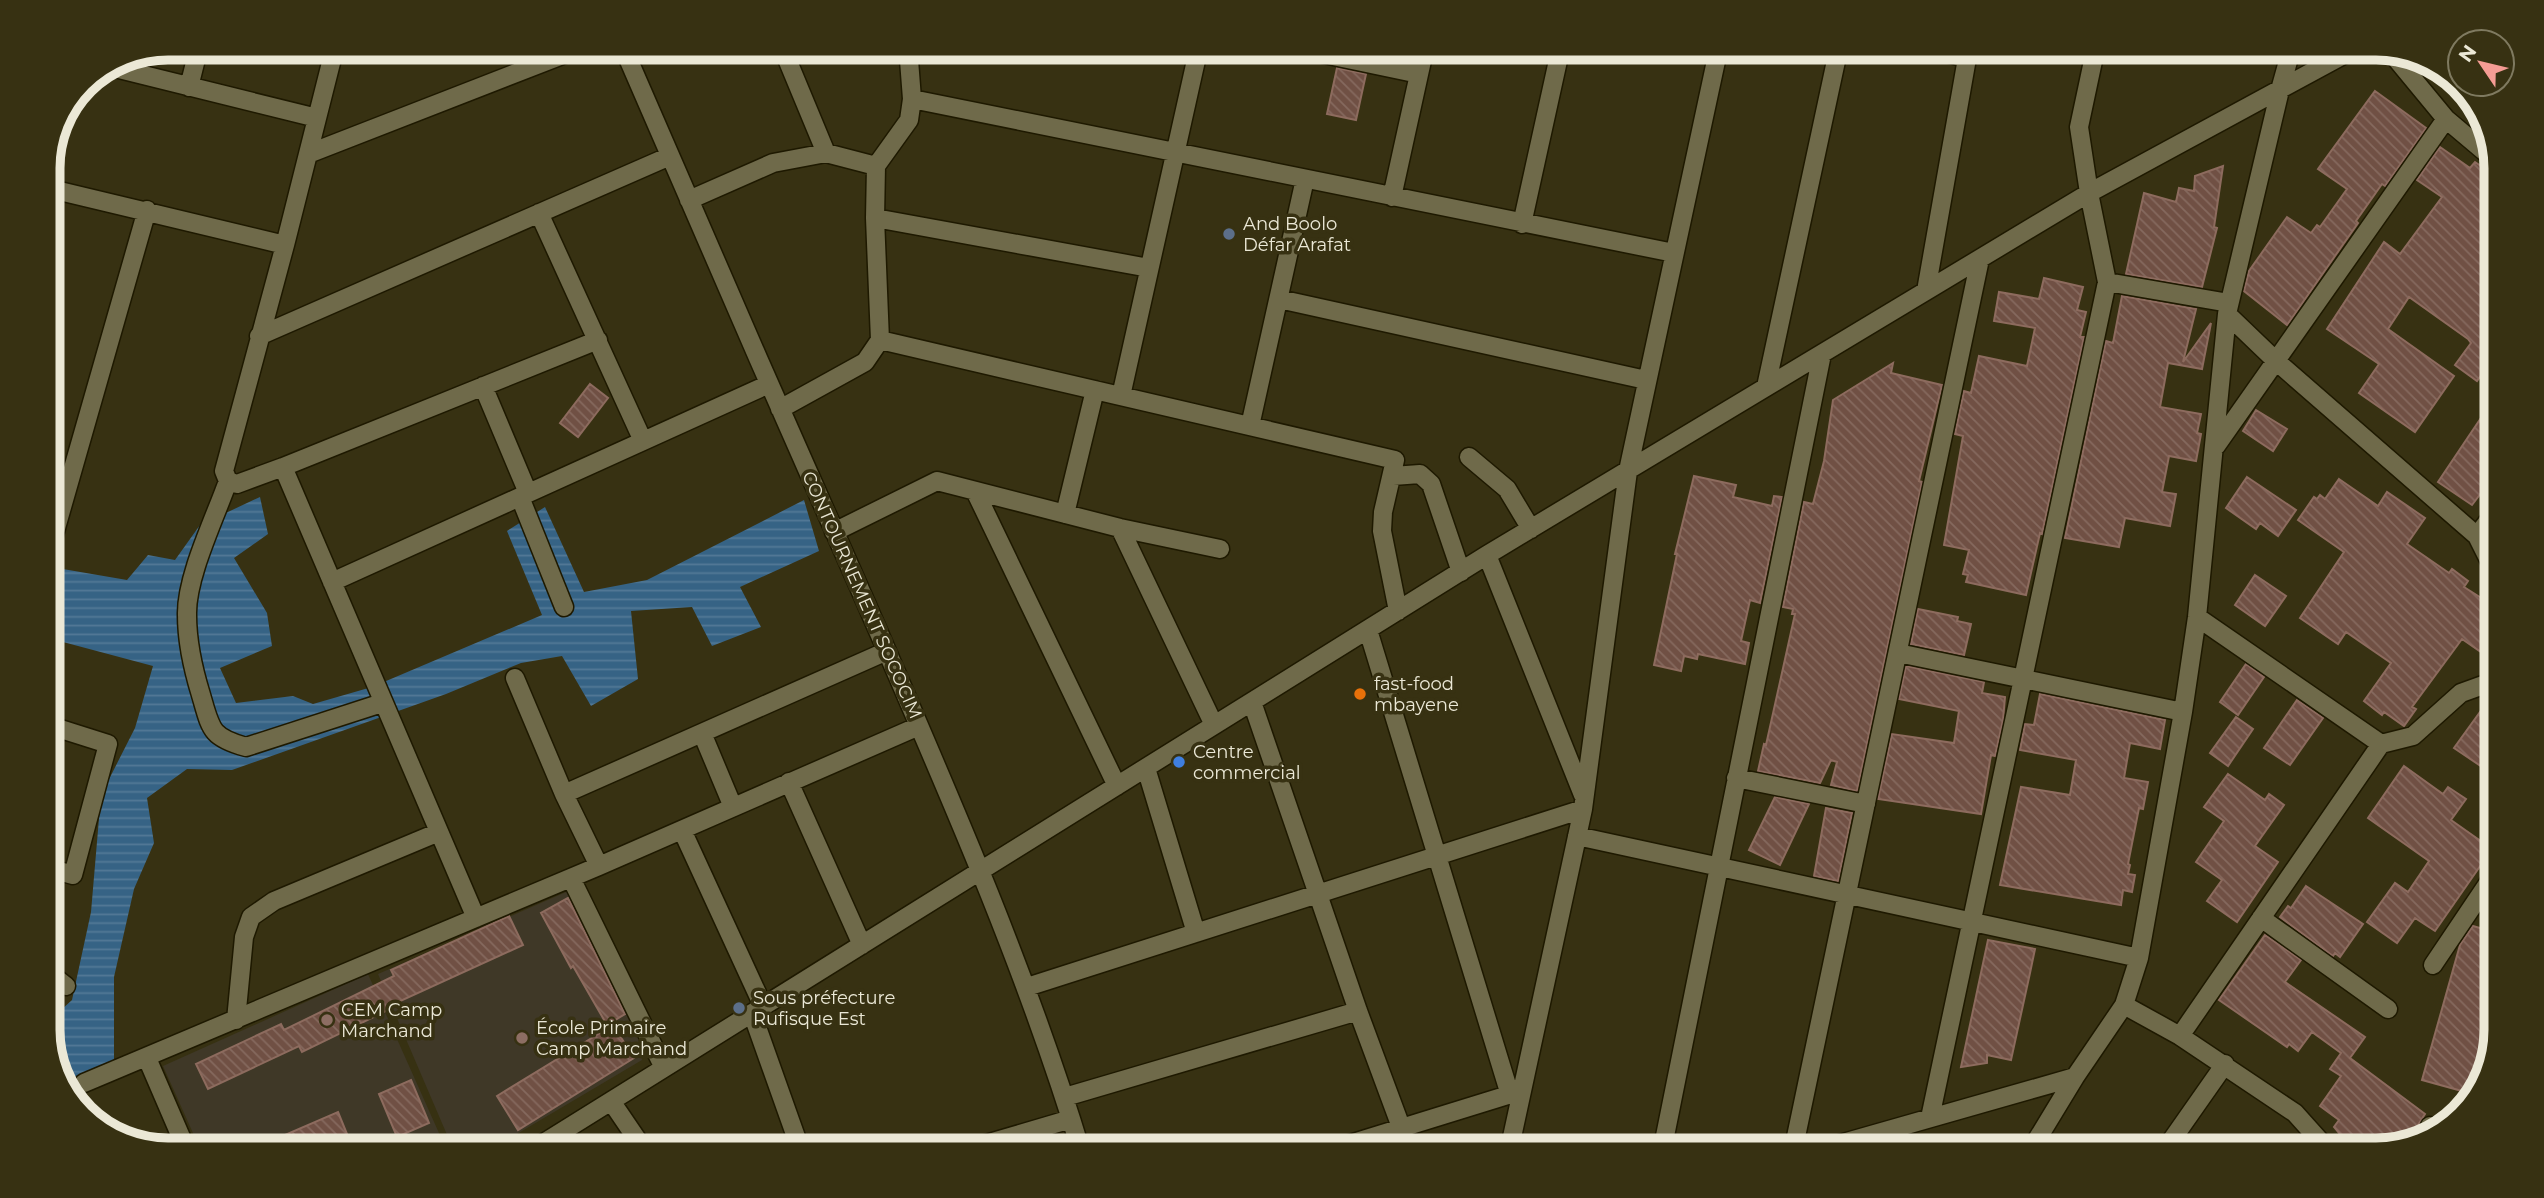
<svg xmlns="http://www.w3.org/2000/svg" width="2544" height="1198" font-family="Montserrat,sans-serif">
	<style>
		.education { fill: #3f3827 }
		.water { fill: url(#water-rules) }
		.building { fill: url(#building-back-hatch); stroke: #8d6b5e; stroke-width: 2 }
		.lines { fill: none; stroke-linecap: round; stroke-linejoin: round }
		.minor-casing { stroke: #1e1900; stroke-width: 21 }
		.minor { stroke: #6f6a4a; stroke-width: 18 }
		.service-dot { fill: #5c6f8a; stroke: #373112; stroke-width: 2.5 }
		.food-dot { fill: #e8710a; stroke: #373112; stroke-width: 2.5 }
		.shop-dot { fill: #3f7fe0; stroke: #373112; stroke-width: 2.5 }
		.education-dot { fill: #8d6e63; stroke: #373112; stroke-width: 2.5 }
		.labels { text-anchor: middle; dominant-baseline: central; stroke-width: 7; stroke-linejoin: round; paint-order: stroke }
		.poi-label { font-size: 18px; fill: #ebe8d6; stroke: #373112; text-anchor: start }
		.street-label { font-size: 18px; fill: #ebe8d6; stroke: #373112 }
		.rim { fill: none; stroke: #ebe8d6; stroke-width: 9 }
	</style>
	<defs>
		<pattern id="water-rules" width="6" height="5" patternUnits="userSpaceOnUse" patternTransform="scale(1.75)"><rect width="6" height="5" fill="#366385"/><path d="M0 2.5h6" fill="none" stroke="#537996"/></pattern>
		<pattern id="building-back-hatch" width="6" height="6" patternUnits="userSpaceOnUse" patternTransform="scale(1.75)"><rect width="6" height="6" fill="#705044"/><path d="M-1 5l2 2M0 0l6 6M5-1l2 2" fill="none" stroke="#85695e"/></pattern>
	</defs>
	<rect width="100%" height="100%" fill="#373112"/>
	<path class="education" d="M573 889 638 1016 642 1060 488 1151H454L378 974Z
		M368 974 447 1151H201L163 1066Z"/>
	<path class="water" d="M260 497 268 534 234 558 267 613 272 646 220 668 236 703 293 696 313 704 372 687 542 615 507 531 545 507 584 592 647 580 804 500 819 551 740 587 761 627 712 646 692 607 631 611 638 679 591 706 562 656 521 663 446 694 232 770 187 769 147 798 154 843 134 889 114 977V1061L84 1076 67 1091 48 1039V1022L72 1000 91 912 101 795 135 728 153 666 48 638V617L57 568 127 580 148 555 175 560 200 525Z"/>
	<path class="building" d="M1337 68 1366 74 1356 120 1327 114Z
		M2375 91 2426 128 2385 186 2382 184 2356 221 2358 223 2287 325 2244 291 2249 271 2287 217 2311 233 2317 225 2320 227 2347 189 2318 169Z
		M2440 147 2470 168 2475 162 2497 177V191L2488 203 2497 209 2489 222 2497 227V273L2481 296 2497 307V353L2477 381 2455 365 2471 343 2468 339 2409 297 2388 329 2454 376 2415 432 2359 393 2379 364 2327 329 2384 242 2400 254 2442 197 2417 180Z
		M2223 166 2214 227 2217 228 2202 287 2126 274 2144 193 2176 202 2179 188 2194 191 2195 176Z
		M2044 278 2083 287 2077 310 2086 312 2080 337H2084L2042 534 2040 533 2026 595 1966 582 1968 575 1963 574 1969 550 1944 545 1963 436 1955 434 1964 391 1971 393 1979 356 2027 366 2035 328 1994 321 1999 292 2039 299Z
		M2122 296 2196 309 2183 362 2211 323 2202 369 2168 363 2160 407 2201 414 2197 433 2201 434 2196 461 2169 456 2162 492 2176 494 2170 526 2125 518 2119 547 2065 538 2106 341 2113 343Z
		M1893 363 1891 373 1942 385 1919 481 1922 482 1857 791 1831 785 1837 762 1831 760 1820 783 1758 771 1764 744 1766 745 1795 614H1792L1793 609 1783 607 1804 502 1813 504 1824 461 1833 400Z
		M590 384 608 398 578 437 560 423Z
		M2497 394V472L2472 505 2438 482Z
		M2256 410 2287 429 2273 451 2243 431Z
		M1694 476 1736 485 1733 497 1772 506 1774 496 1782 497 1760 603 1750 600 1741 641 1749 643 1745 664 1698 654 1697 659 1684 656 1681 671 1654 665 1677 554H1675Z
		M2247 477 2296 510 2278 536 2260 523 2256 529 2226 508Z
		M2339 479 2378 506 2387 492 2425 518 2407 544 2449 573 2452 569 2468 581 2464 587 2497 608V628L2481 652 2462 639 2412 707 2416 709 2404 726 2384 712 2382 715 2364 701 2391 663 2346 632 2338 644 2300 618 2344 552 2298 520 2314 497 2317 499 2320 495 2325 499Z
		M2255 575 2286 596 2265 626 2235 605Z
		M1918 609 1958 617 1957 621 1971 624 1964 655 1911 644Z
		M2246 664 2264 677 2238 715 2220 702Z
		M1906 666 1984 682 1982 693 2005 697 2003 720 1995 756 1991 755 1981 814 1878 799 1892 734 1954 743 1959 711 1899 699Z
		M2497 692V777L2454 748 2493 694Z
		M2040 694 2165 720 2160 749 2130 743 2124 778 2148 782 2143 809 2139 808 2128 864 2130 865 2128 874 2135 875 2132 892 2123 890 2121 905 2000 885 2021 787 2070 795 2076 760 2020 750 2025 724 2034 725Z
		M2297 700 2323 718 2290 765 2264 748Z
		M2236 717 2253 729 2228 766 2210 753Z
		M2404 766 2443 794 2448 787 2466 799 2451 820 2492 849 2435 931 2415 918 2397 943 2367 922 2395 883 2408 892 2429 861 2368 818Z
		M2228 774 2265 800 2269 794 2284 805 2255 846 2278 862 2237 922 2207 901 2222 880 2196 862 2224 821 2204 807Z
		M1775 797 1809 804 1780 865 1749 850Z
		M1826 808 1852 813 1838 881 1814 876Z
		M2306 886 2363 924 2340 957 2335 953 2333 956 2280 917 2288 906 2291 908Z
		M568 898 625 1014 607 1025 573 966 571 968 541 913Z
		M509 916 523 945 387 1007 388 1010 302 1052 299 1046 208 1089 196 1064 281 1024 284 1030 394 976 391 970Z
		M2473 926 2497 933V1031L2487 1077 2473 1094 2422 1080 2460 945Z
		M2265 935 2301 960 2285 982 2365 1037 2350 1058 2425 1114 2407 1142 2377 1151H2354L2334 1127 2339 1120 2320 1106 2341 1076 2330 1069 2341 1053 2312 1032 2298 1051 2289 1044 2287 1047 2219 1000Z
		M1988 940 2035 949 2030 973 2011 1060 1987 1055V1063L1961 1067Z
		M613 1025 634 1058 518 1130 497 1096Z
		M411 1080 429 1123 397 1137 379 1094Z
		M338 1112 349 1139 320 1151H248Z"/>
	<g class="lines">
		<defs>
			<path id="minor" d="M335 47 285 245 224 471 228 481 237 484 283 467 598 340
				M623 47C703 233 784 418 866 603 944 783 1024 963 1081 1151
				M782 47 826 153
				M1290 47 1419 74
				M1921 47 1967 58
				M2389 50 2446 119 2497 162
				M107 66 317 118
				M189 87 199 47
				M912 99 1674 253
				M308 154 583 47
				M47 188 285 245
				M1392 197 1425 47
				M689 200 773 163 826 153 876 166
				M539 213 643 441
				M875 218 1149 268
				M1522 224 1561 47
				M2107 282 2229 303
				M1926 291 1969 47
				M1279 299 1646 380
				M2227 314 2276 361 2477 536 2497 576
				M259 336 670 156
				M880 340 1395 460 1383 512 1382 531 1398 611
				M483 386 528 493
				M1766 387 1839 47
				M1121 396 1199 47
				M780 409 865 362 880 340 875 218 876 166 909 120 912 99 908 47
				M1250 426 1305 179
				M2216 446 2446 119
				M1469 457 1507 489 1531 529
				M283 467 476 918
				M1393 476 1420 474 1431 484 1461 572
				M228 481C215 518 186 577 187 615 187 643 193 669 201 695 211 729 210 737 246 747L382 703
				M975 491 1117 786
				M520 497 564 607
				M1065 514 1095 390
				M1120 528 1214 725
				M834 532 937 481 1120 528 1220 549
				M2477 536 2497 509
				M1487 555 1583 795
				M48 556 147 210
				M332 582 769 384
				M2197 617 2381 744 2413 736 2461 693 2497 680
				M1368 630 1510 1095
				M1898 653 2183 712
				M515 678 564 794 599 866
				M1252 702 1358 1011 1401 1127
				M48 725 108 744 73 875 48 868
				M702 733 733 807
				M1146 768 1196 933
				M1736 778 1866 804
				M789 782 862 945
				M564 794 887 651
				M682 830 763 1006
				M1577 836 2139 958
				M571 878 664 1068
				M2261 918 2388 1009
				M2433 965 2497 870
				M48 972 66 986
				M1027 987 1583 809
				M2124 1005 2180 1036 2295 1113 2329 1151
				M752 1013 801 1151
				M236 1020 244 937 251 917 274 901 439 832
				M2180 1036 2381 744
				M147 1058 187 1151
				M84 1083 599 866 919 726
				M1065 1097 1358 1011
				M611 1101 645 1151
				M1930 1118 2107 282 2089 193 2079 127 2096 47
				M2430 1126 2443 1131
				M531 1151 1487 555 2089 193 2358 47
				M962 1151 1071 1119
				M1327 1151 1521 1091
				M1509 1151 1583 809 1628 471 1719 47
				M1662 1151 1822 354
				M1793 1151 1980 259
				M1815 1151 2075 1077
				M2030 1151 2075 1077 2124 1005 2139 958 2183 712 2197 617 2227 314 2280 90 2292 47
				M2164 1151 2225 1064"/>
		</defs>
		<use href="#minor" class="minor-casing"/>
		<use href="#minor" class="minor"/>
	</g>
	<g class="service-dot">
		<circle cx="1229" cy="234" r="7"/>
		<circle cx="739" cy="1008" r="7"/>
	</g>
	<circle class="food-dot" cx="1360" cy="694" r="7"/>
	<circle class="shop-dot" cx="1179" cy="762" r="7"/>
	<g class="education-dot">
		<circle cx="327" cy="1020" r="7"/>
		<circle cx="522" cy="1038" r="7"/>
	</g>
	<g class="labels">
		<g class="poi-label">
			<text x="1243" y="224">And Boolo<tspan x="1243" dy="21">Défar Arafat</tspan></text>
			<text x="1374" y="684">fast-food<tspan x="1374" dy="21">mbayene</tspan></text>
			<text x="1193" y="752">Centre<tspan x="1193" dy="21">commercial</tspan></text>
			<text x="753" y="998">Sous préfecture<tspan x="753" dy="21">Rufisque Est</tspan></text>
			<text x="341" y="1010">CEM Camp<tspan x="341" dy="21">Marchand</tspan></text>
			<text x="536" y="1028">École Primaire<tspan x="536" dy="21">Camp Marchand</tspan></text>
		</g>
		<g class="street-label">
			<text transform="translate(862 595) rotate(66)">CONTOURNEMENT SOCOCIM</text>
		</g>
	</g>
	<path d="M0 0H2544V1198H0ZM168 60H2376A108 108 0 0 1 2484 168V1030A108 108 0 0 1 2376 1138H168A108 108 0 0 1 60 1030V168A108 108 0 0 1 168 60Z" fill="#373112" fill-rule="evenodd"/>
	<path class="rim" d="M168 60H2376A108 108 0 0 1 2484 168V1030A108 108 0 0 1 2376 1138H168A108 108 0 0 1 60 1030V168A108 108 0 0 1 168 60Z"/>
	<g transform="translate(2481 63) rotate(305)"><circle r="33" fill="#373112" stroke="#7f7a60" stroke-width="2"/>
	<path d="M0-5L12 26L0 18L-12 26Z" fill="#f59c94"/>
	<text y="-10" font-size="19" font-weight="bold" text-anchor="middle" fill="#ebe8d6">N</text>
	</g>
</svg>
